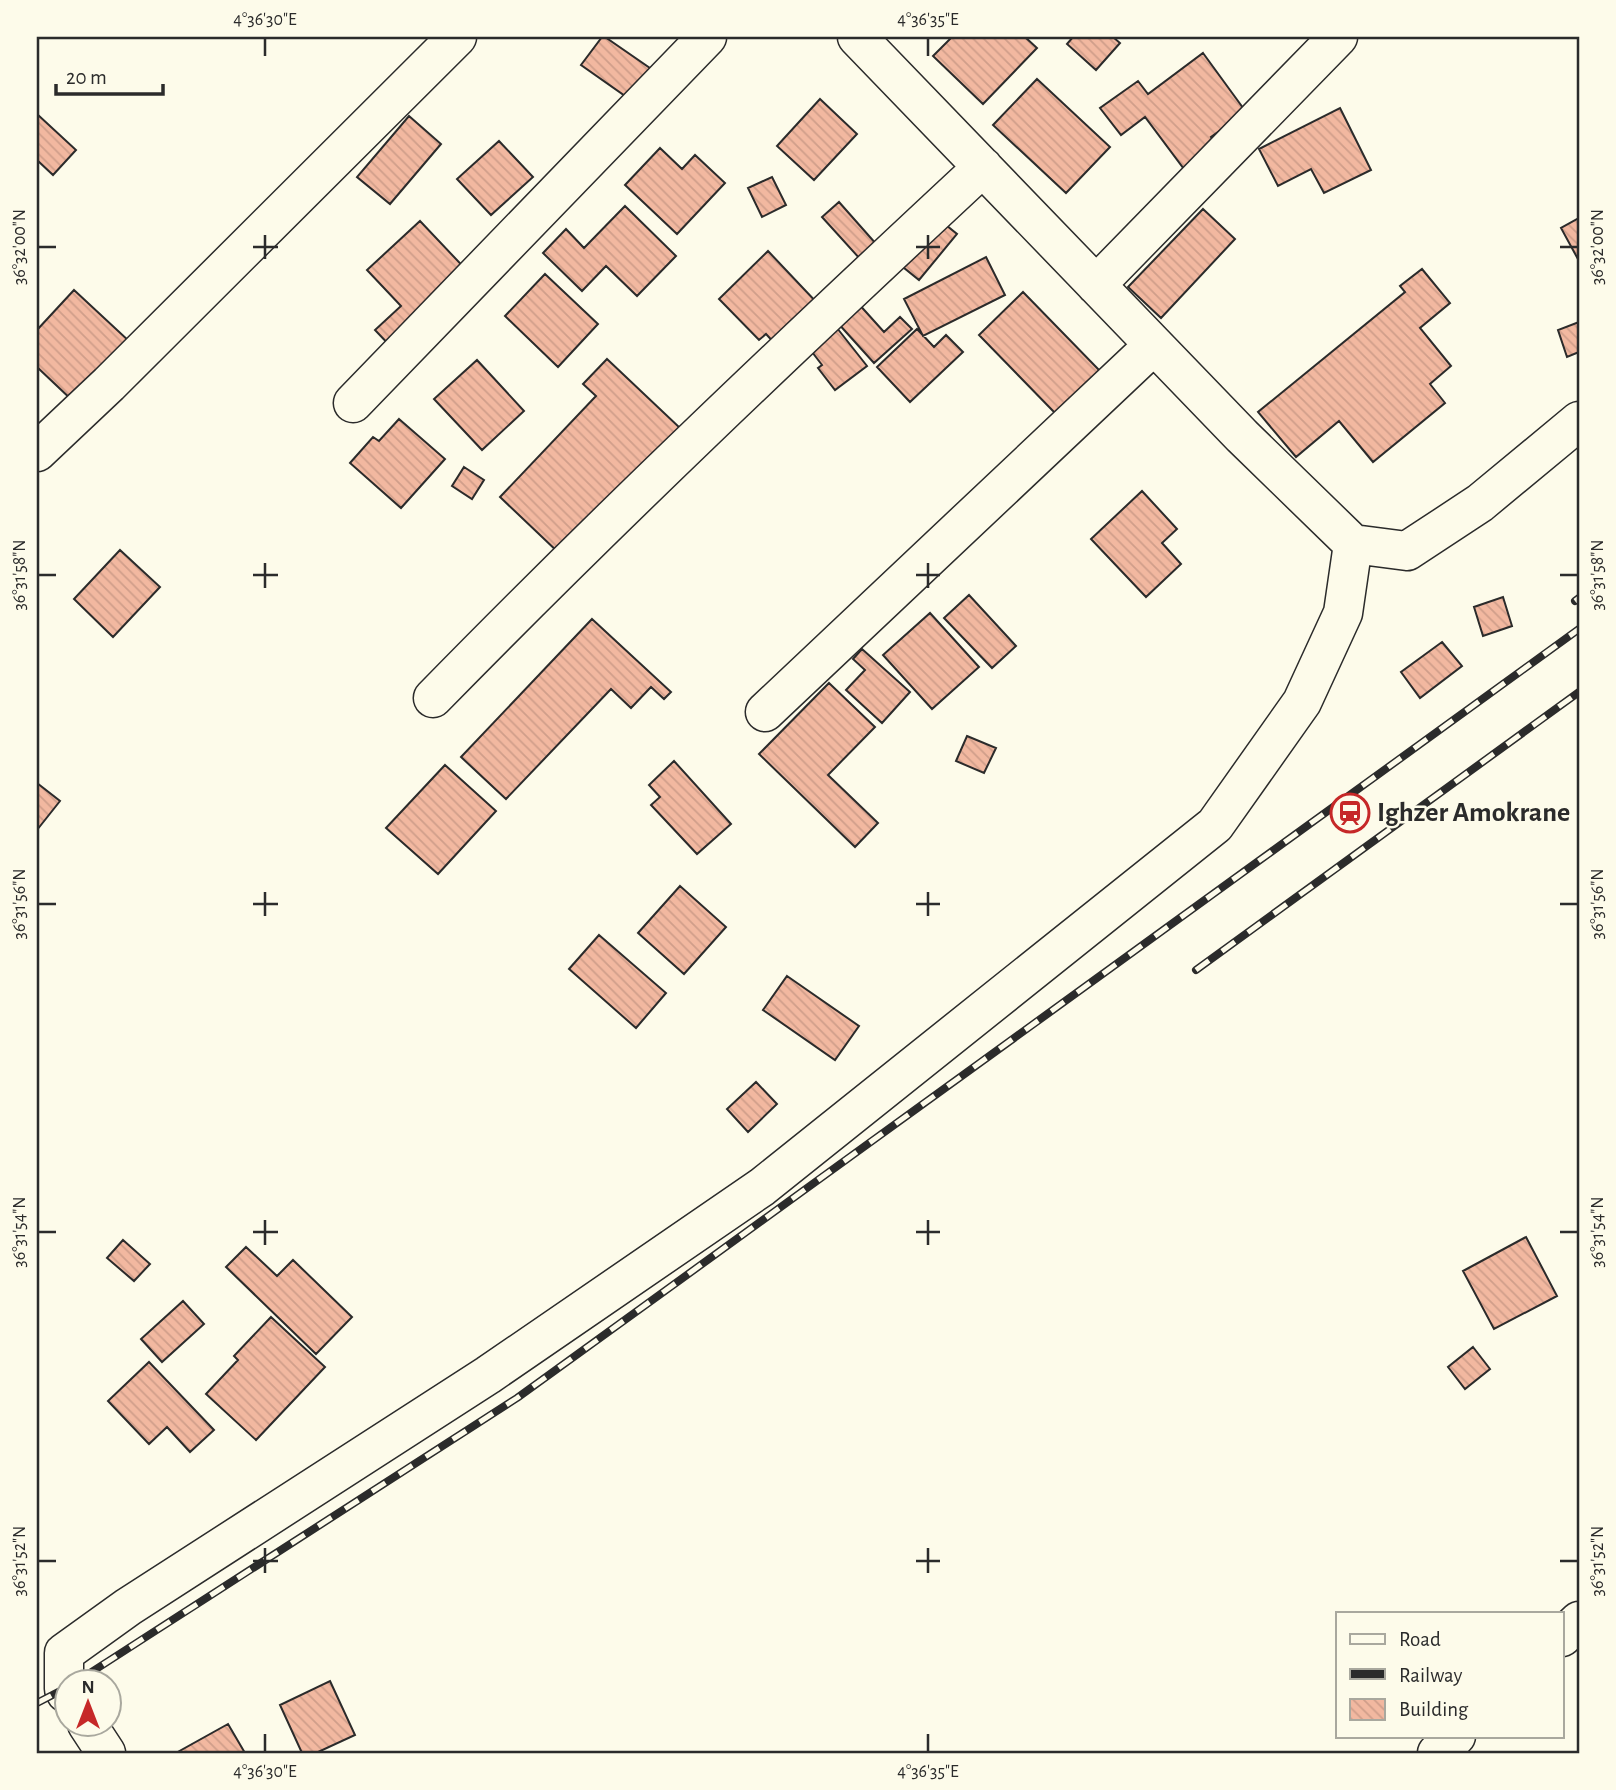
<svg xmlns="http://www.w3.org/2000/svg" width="1616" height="1790" font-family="'Alegreya Sans',sans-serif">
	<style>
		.building { fill: url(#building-back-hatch); stroke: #2b2b2b; stroke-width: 2 }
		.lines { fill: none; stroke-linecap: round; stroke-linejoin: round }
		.minor-casing { stroke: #2b2b2b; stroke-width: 41 }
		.minor { stroke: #fdfbea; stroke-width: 38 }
		.rail-casing { stroke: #2b2b2b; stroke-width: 8 }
		.rail { stroke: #fdfbea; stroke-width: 5; stroke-dasharray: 16; stroke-linecap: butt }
		.ticks { fill: none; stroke: #2b2b2b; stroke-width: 2.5 }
		.labels { text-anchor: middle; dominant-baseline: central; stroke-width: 5; stroke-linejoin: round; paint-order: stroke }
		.poi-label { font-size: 28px; font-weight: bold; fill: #2b2b2b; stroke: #fdfbea; text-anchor: start }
		.neatline { fill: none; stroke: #2b2b2b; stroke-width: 2.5 }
		.ticks-label { font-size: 18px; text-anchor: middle; fill: #2b2b2b }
	</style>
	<defs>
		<pattern id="building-back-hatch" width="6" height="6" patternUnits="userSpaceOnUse" patternTransform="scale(1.75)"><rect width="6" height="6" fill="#f2b8a0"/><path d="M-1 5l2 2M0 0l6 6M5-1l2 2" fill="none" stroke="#d09e8a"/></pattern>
	</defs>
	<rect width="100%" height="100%" fill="#fdfbea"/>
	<path class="building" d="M602 37H605L660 75 638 105 581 65Z
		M952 37H1025L1037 48 983 104 933 56Z
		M1073 37H1113L1120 43 1096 70 1067 44Z
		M1203 53 1246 112 1211 137 1223 153 1190 177 1145 117 1121 135 1100 108 1138 81 1148 94Z
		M1037 79 1110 147 1066 193 993 125Z
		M820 99 857 134 814 180 777 146Z
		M1340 108 1371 170 1324 193 1311 169 1278 186 1259 149Z
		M37 114 76 150 53 175 37 160Z
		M409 116 441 144 390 204 357 177Z
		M499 141 533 177 491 215 457 179Z
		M660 148 682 169 695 155 725 183 677 234 625 185Z
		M772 177 786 205 762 217 748 188Z
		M839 202 877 245 861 260 822 217Z
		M625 206 676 256 637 296 606 266 582 291 543 253 566 229 584 248Z
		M1203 209 1235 239 1161 318 1128 287Z
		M936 217 957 234 919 280 898 263Z
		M1579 218V261L1561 228Z
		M420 221 473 277 395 351 375 330 401 306 367 270Z
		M768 251 820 306 778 347 766 334 759 340 719 299Z
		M986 257 1005 295 923 336 904 299Z
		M1422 269 1450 303 1420 328 1451 366 1430 384 1445 403 1373 462 1339 421 1296 457 1258 412 1405 292 1400 286Z
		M545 274 598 324 558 367 505 316Z
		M74 290 130 342 74 402 37 367V330Z
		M1023 292 1100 371 1056 414 979 335Z
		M857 302 884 332 900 317 912 329 874 363 836 321Z
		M1579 322V352L1567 357 1558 330Z
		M837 328 867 366 835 390 818 368 822 365 809 348Z
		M917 329 934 347 946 335 963 352 910 402 877 367Z
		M607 359 680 428 560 554 500 497 596 396 583 384Z
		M477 360 524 411 482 450 434 399Z
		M399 419 445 459 401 508 350 463 373 437 379 441Z
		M464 467 484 480 472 499 452 486Z
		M1142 491 1177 529 1162 543 1181 564 1146 597 1091 539Z
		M120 550 160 587 113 637 74 599Z
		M969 595 1016 646 992 668 944 618Z
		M1503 597 1512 626 1483 636 1474 607Z
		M930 613 979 667 932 709 883 655Z
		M592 619 671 692 664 699 651 687 631 708 611 689 506 799 461 757Z
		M1442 642 1462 666 1420 698 1401 672Z
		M862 649 910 692 882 723 846 690 865 670 853 659Z
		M829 683 875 727 828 775 878 823 855 847 759 754Z
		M967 736 996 748 984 773 956 761Z
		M674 761 731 824 697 854 651 805 660 797 649 785Z
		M445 765 496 811 438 874 386 828Z
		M37 783 60 801 37 830Z
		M680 886 726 927 684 974 638 933Z
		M599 935 666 993 636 1028 569 969Z
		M787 976 859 1026 835 1060 763 1010Z
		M756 1082 777 1104 748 1132 727 1109Z
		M1526 1237 1557 1296 1494 1329 1463 1271Z
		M123 1240 150 1264 134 1281 107 1258Z
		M246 1247 277 1276 293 1260 352 1317 316 1354 226 1267Z
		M183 1301 204 1324 162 1362 141 1339Z
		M271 1317 325 1367 256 1440 206 1394 238 1360 234 1356Z
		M1473 1347 1490 1369 1465 1389 1448 1367Z
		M149 1362 214 1430 190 1452 167 1427 149 1444 108 1401Z
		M330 1681 355 1735 316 1753H302L280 1705Z
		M228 1724 245 1753H176Z"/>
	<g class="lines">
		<defs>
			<path id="minor" d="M857 37 1242 436 1353 544 1407 551 1480 503 1579 421
				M1096 285 1338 37
				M353 403 707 37
				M37 452 109 384 457 37
				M433 698C611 516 796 341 983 167
				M765 712 1154 345
				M1562 1637 1579 1621
				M66 1693 64 1689V1653L128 1607 488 1375 762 1187 1215 825 1302 702 1343 613 1353 544
				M87 1724 106 1753
				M1437 1753 1456 1736"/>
		</defs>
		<use href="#minor" class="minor-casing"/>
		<use href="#minor" class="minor"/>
		<defs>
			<path id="rail" d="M1575 601 1579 598
				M1196 970 1579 692
				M76 1682 517 1398 1579 629
				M37 1703 66 1688"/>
		</defs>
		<use href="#rail" class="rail-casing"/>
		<use href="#rail" class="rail"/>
	</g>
	<path class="ticks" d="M265 38V56M928 38V56M265 235V259M928 235V259M38 247H56M253 247H278M916 247H940M1560 247H1578M265 563V588M928 563V588M38 575H56M253 575H278M916 575H940M1560 575H1578M265 892V916M928 892V916M38 904H56M253 904H278M916 904H940M1560 904H1578M265 1220V1245M928 1220V1245M38 1232H56M253 1232H278M916 1232H940M1560 1232H1578M265 1548V1573M928 1548V1573M38 1561H56M253 1561H278M916 1561H940M1560 1561H1578M265 1734V1752M928 1734V1752"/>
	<defs>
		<symbol id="station-ring" viewBox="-11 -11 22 22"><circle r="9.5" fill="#fdfbea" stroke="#c62828" stroke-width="1.5"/><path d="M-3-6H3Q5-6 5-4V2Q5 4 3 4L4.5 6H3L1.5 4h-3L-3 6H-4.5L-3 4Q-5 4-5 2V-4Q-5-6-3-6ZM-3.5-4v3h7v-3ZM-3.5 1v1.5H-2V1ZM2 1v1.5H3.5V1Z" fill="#c62828"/></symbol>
	</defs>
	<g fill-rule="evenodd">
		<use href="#station-ring" x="1328" y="791" width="44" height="44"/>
	</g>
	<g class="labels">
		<g class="poi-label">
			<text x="1377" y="813">Ighzer Amokrane</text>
		</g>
	</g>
	<rect width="1616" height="1790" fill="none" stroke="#fdfbea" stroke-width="77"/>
	<rect x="1336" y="1612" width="228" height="126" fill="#fdfbea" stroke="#a9a89e" stroke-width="2"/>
	<rect x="1350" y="1634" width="35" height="10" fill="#fdfbea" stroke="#a9a89e" stroke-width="2"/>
	<text x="1399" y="1646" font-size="21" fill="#2b2b2b">Road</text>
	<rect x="1350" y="1669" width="35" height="10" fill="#2b2b2b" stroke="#a9a89e" stroke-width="2"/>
	<text x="1399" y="1682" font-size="21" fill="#2b2b2b">Railway</text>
	<rect x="1350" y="1699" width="35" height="21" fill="url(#building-back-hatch)" stroke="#a9a89e" stroke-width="2"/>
	<text x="1399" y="1716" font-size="21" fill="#2b2b2b">Building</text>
	<g transform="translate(88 1703)"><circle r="33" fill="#fdfbea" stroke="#a9a89e" stroke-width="2"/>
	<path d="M0-5L12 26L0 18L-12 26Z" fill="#c62828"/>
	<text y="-10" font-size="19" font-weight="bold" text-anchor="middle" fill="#2b2b2b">N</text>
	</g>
	<path d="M56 84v10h107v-10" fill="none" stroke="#2b2b2b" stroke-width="3.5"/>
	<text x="66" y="84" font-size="21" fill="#2b2b2b" stroke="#fdfbea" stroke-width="5" paint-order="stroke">20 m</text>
	<rect x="38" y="38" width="1540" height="1714" class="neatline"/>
	<g class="ticks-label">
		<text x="265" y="25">4°36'30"E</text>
		<text x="928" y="25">4°36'35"E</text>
		<text transform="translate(19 247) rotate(-90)" y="6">36°32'00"N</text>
		<text transform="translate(1597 247) rotate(-90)" y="6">36°32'00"N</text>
		<text transform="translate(19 575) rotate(-90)" y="6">36°31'58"N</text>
		<text transform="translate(1597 575) rotate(-90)" y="6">36°31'58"N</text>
		<text transform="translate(19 904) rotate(-90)" y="6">36°31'56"N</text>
		<text transform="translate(1597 904) rotate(-90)" y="6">36°31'56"N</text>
		<text transform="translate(19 1232) rotate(-90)" y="6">36°31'54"N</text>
		<text transform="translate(1597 1232) rotate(-90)" y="6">36°31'54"N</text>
		<text transform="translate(19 1561) rotate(-90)" y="6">36°31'52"N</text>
		<text transform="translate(1597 1561) rotate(-90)" y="6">36°31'52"N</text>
		<text x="265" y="1777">4°36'30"E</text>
		<text x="928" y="1777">4°36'35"E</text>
	</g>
</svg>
